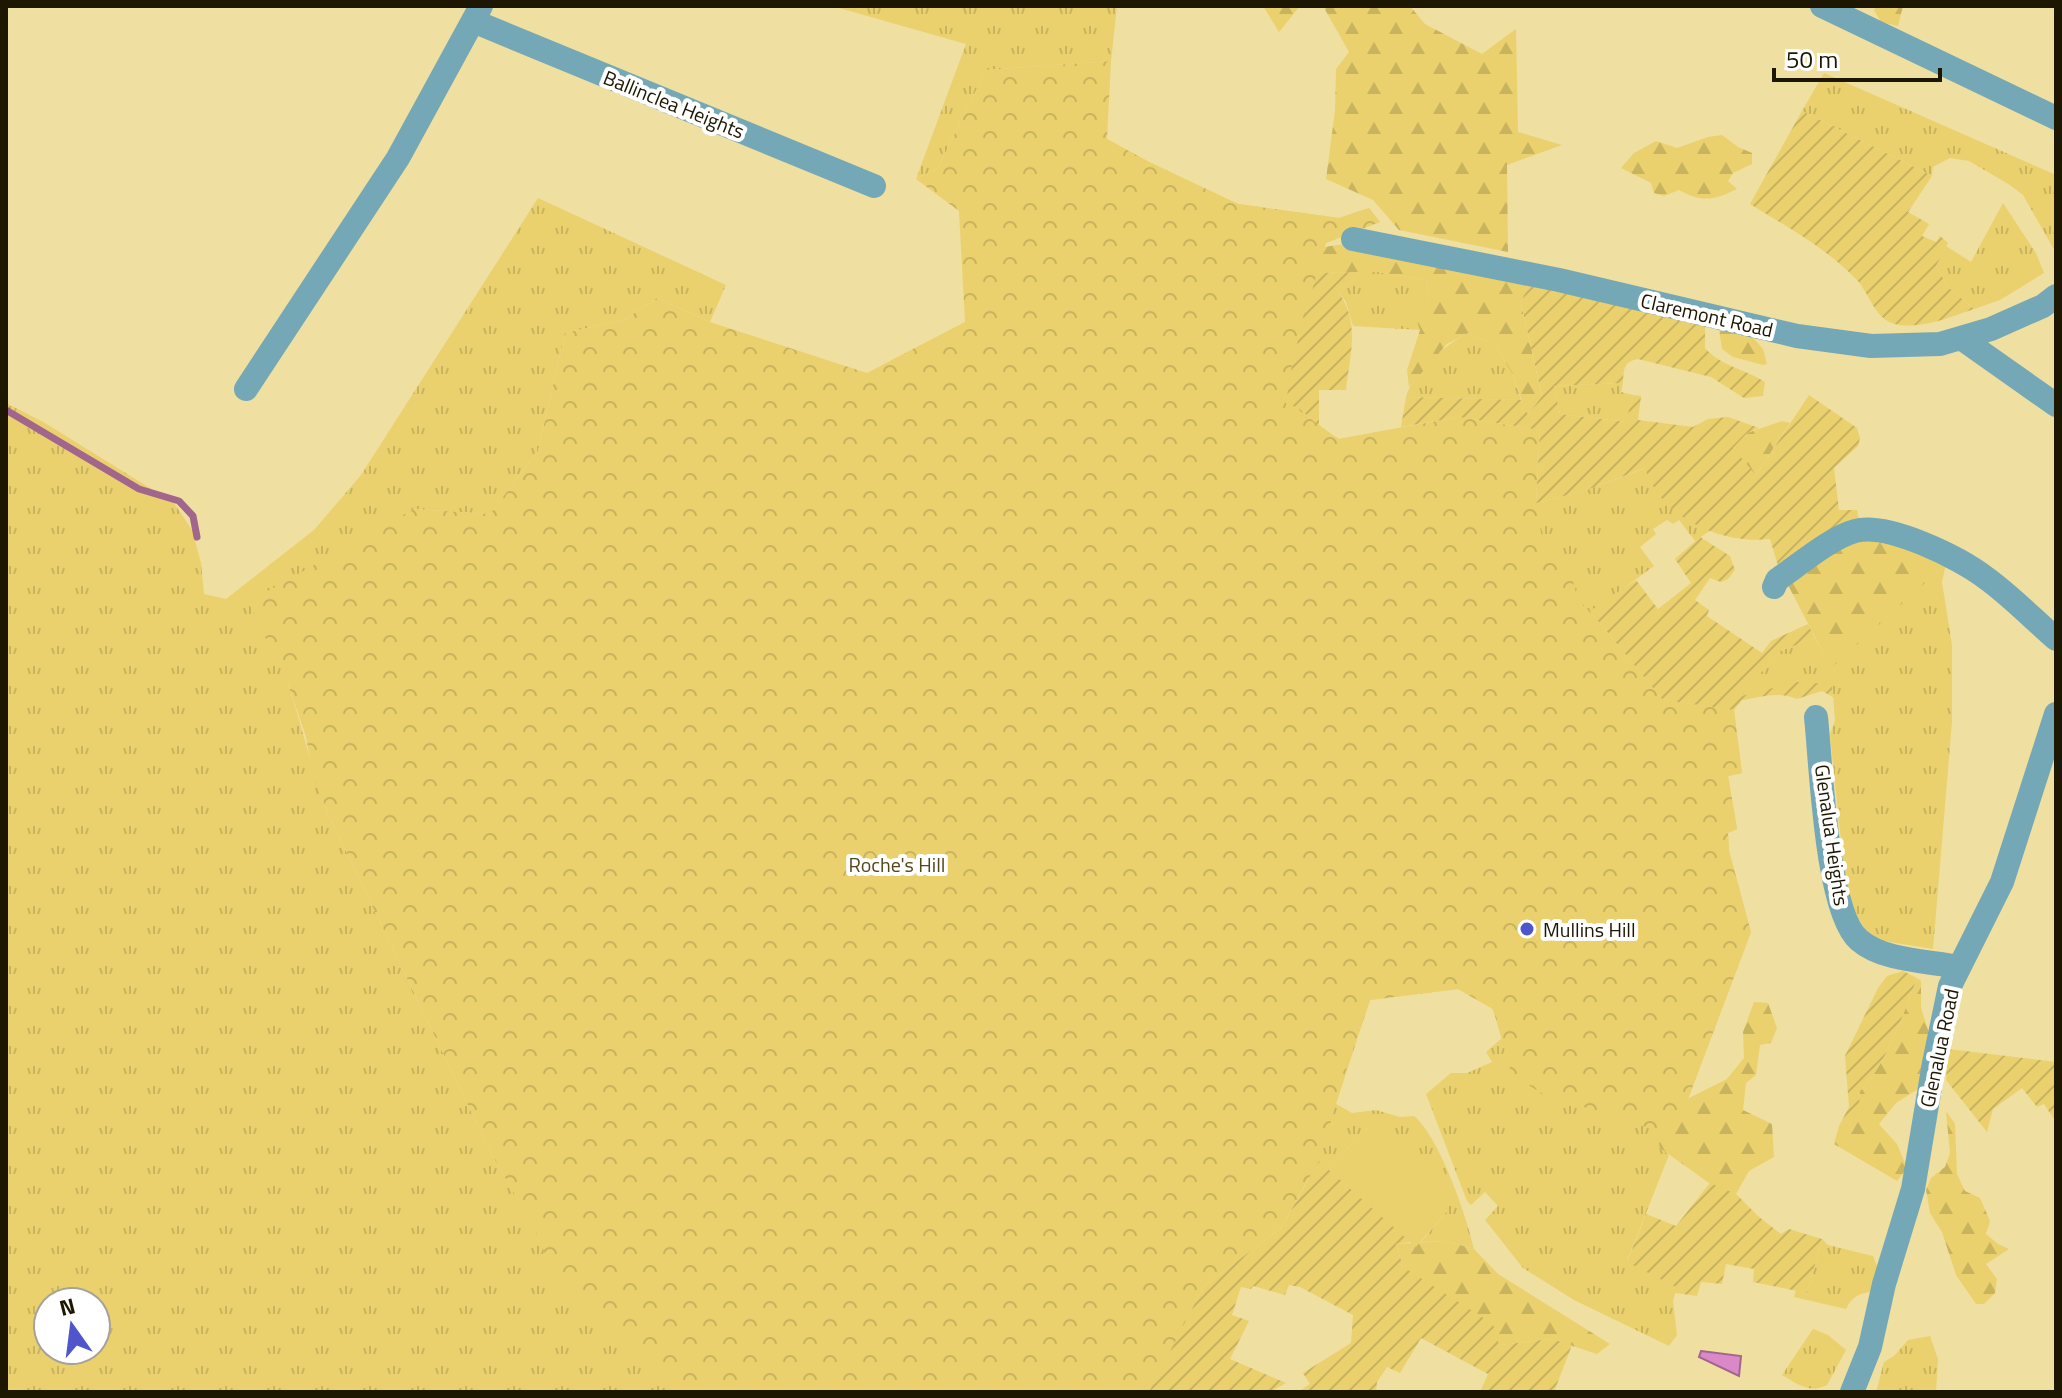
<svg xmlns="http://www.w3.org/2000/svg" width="2062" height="1398" font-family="'Titillium Web',sans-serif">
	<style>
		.grass { fill: url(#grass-tufts); fill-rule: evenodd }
		.forest { fill: url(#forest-firs) }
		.park { fill: url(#park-crowns) }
		.garden { fill: url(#garden-furrows) }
		.pitch { fill: #ead16e }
		.water { fill: #db88c8; stroke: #a2668c; stroke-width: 2 }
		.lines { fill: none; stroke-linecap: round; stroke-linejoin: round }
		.stream { stroke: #a2668c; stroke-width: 7 }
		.minor { stroke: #74a8b6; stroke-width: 24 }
		.poi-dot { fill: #4f56cc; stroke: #fff; stroke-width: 3 }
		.labels { text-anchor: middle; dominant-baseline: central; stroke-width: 8; stroke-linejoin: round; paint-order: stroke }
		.street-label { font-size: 20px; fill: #1d1601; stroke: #fff }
		.park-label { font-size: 20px; fill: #52471a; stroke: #fff }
		.poi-label { font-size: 20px; fill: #1d1601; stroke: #fff; text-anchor: start }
	</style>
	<defs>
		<pattern id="grass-tufts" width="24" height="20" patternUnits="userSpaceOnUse" patternTransform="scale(2)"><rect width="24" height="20" fill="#ead16e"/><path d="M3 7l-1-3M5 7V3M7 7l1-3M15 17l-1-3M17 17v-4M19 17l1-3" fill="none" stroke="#c8b35e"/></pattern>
		<pattern id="forest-firs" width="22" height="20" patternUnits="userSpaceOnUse" patternTransform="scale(2)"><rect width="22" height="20" fill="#ead16e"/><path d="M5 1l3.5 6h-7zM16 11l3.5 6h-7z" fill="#c8b35e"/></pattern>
		<pattern id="park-crowns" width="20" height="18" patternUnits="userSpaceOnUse" patternTransform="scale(2)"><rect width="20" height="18" fill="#ead16e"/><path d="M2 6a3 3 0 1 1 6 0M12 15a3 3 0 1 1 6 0" fill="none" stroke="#c8b35e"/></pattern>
		<pattern id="garden-furrows" width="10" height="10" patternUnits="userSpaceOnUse" patternTransform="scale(2)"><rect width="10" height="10" fill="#ead16e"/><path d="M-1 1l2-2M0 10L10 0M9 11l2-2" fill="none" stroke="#c8b35e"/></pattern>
	</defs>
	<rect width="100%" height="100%" fill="#efdfa1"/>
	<path class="grass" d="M832 6H1117L1111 61 986 70 938 168 916 179 966 44Z
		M1824 73 2056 175V253L2023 195 2010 185 1969 161 1950 158 1933 167 1932 176 1802 111Z
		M1107 139 1149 162 1238 204 1339 218 1369 208 1380 222 1326 243 1293 358 1300 409 1321 428 1339 439 1459 417 1536 503 1584 491 1646 468C1655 500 1682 517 1711 530L1695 541 1679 520 1673 524 1667 520 1653 529 1656 534 1640 547 1654 566 1591 612 1663 700 1734 710 1742 773 1728 776 1737 829 1728 833 1729 851 1751 932 1674 1136 1660 1148 1669 1155 1627 1261 1677 1287 1673 1301 1677 1335 1669 1346 1574 1300 1523 1268 1485 1220 1498 1206 1485 1192 1471 1205 1467 1201 1426 1094 1451 1073H1467L1492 1062 1486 1052 1502 1038 1493 1009 1458 989 1370 1000 1336 1104 1352 1113 1376 1110 1400 1117 1414 1116C1439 1136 1467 1217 1474 1249L1446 1241 1421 1242 1448 1210 1366 1127 1329 1170 810 1392H6V403L45 423 174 503 192 530 201 563 204 594 226 599 314 530 361 475 538 198 726 285 710 322 657 298 624 320 565 333 538 451 490 514 414 509 288 684C303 728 312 773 329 816L491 1153 530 1220 940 363 892 360 966 322ZM48 1302H96V1350H48Z
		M2003 203 2036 253 2044 273 2000 300 1974 309 1948 287 1936 266 1946 246 1971 262Z
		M1360 272H1378L1426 280 1429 299 1420 330 1353 326 1346 302 1337 290 1352 281Z
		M1468 333 1496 346 1513 375 1521 400 1406 397C1413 372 1446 344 1468 333Z
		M1623 383 1621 392 1633 395 1627 422 1560 414 1554 386Z
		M1946 564 1942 582 1952 645V722L1933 949 1871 939 1847 900 1830 735 1835 720 1832 684H1817L1740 696 1780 651 1815 638 1831 667Z
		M1822 1239 1828 1245 1873 1256 1878 1268 1875 1292C1861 1292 1852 1296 1846 1309L1794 1297 1796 1290 1807 1293Z
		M1813 1329 1828 1335 1846 1350 1827 1385C1809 1394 1798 1384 1782 1375Z
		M1930 1336 1938 1359 1936 1392H1876L1884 1362 1894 1356 1908 1340Z"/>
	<path class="forest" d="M1263 6H1300L1279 32Z
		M1323 6H1410L1425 24 1482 54 1516 29 1518 132 1562 145 1507 165 1508 252 1399 230 1373 200 1326 179 1335 111 1336 69 1349 52Z
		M1876 6H1903L1898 26 1881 22 1874 10Z
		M1722 135 1738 147 1752 153V164L1733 173 1728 181 1737 189C1715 200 1701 203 1679 190L1664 196 1654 193 1651 183 1621 168 1634 153 1656 141 1677 148 1708 137Z
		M1345 244 1528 285 1521 303 1542 397 1527 416 1513 375 1496 346 1468 333 1447 344 1409 387 1407 370 1420 330 1414 313 1429 299 1426 280 1378 272 1317 273 1324 247Z
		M1719 329 1749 333 1763 349 1767 364 1763 365 1733 357 1722 349Z
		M1782 421 1790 423 1756 475 1754 474 1732 448 1747 433Z
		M1866 535 1946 564 1831 668 1788 585 1839 543Z
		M1917 978 1921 981V1008L1929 1033 1918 1089 1896 1103 1879 1124 1897 1144 1907 1168 1897 1181 1834 1144 1839 1126 1857 1117 1860 1091C1886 1066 1904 1012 1917 978Z
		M1754 1002 1768 1003 1777 1028 1771 1043 1760 1045 1756 1075 1746 1083 1743 1110 1772 1124 1774 1157 1749 1171 1736 1194 1716 1188 1660 1148 1656 1130 1674 1135 1687 1099 1727 1079 1744 1058 1743 1032Z
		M1946 1111 1955 1124 1957 1174 1965 1191 1980 1198 1990 1221 1986 1234 1998 1244 2009 1249 1986 1264 1997 1279 1995 1293 1984 1304H1976L1956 1275 1942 1232 1930 1213 1926 1190 1931 1178 1945 1167 1950 1153Z
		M1446 1241 1474 1249 1498 1274 1610 1344 1597 1354 1551 1339 1499 1345 1403 1267 1396 1244Z"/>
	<path class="park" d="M1111 61 1107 139 1149 162 1238 204 1339 218 1369 208 1380 222 1326 243 1293 358 1286 404C1306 412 1321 428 1339 439L1459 417 1540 430 1536 503 1542 538 1571 573 1577 597 1663 700 1734 710 1742 773 1728 776 1737 829 1728 833 1729 851 1751 932 1674 1136 1543 1094 1512 1075 1493 1009 1458 989 1370 1000 1345 1073 1320 1158 1281 1228 1204 1286 1150 1392H690L669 1382 567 1288 551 1267 532 1224 491 1153 329 816 313 775 306 737 288 684 248 602 414 509 490 514 538 451 565 333 624 320 657 298 710 322 867 373 965 322 959 211 916 179 938 168 986 70Z"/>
	<path class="garden" d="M1802 111 1932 176 1908 212 1929 224 1922 236 1936 242 1940 236 1948 243 1936 266 1948 287 1974 309C1951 317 1920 330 1895 324 1874 319 1870 293 1856 279 1826 248 1787 227 1750 204Z
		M1360 272 1352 281 1337 290C1361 323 1350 352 1346 390H1319V426L1300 409 1286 403 1293 358 1317 273Z
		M1528 285 1705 325V348C1720 366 1745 369 1765 382L1763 396 1744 398 1711 377 1638 359C1623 362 1624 369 1623 383L1554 386 1560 414 1626 422 1633 395 1641 396 1638 420 1693 427 1708 419 1728 417 1759 428 1747 433 1733 448 1756 475 1809 395 1857 428 1860 438 1858 446 1834 468 1839 510H1857L1860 525 1779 569 1770 539C1721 545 1660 517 1645 468L1584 491 1536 503 1540 430 1459 417 1401 427 1406 397 1521 400 1528 415 1542 396 1521 303Z
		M1700 537 1730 556 1735 570 1728 579 1721 582 1710 578 1695 600 1709 610 1707 616 1762 653 1771 641 1808 624 1815 638 1780 651 1741 696 1797 682 1832 684 1833 697 1822 691 1797 699C1779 691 1761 697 1742 700L1734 710 1663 700 1590 611 1636 580 1658 609 1691 583 1675 559Z
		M1903 971 1917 978C1904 1012 1886 1066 1860 1091L1858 1117 1839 1126 1849 1107 1845 1056 1878 988 1887 976Z
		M1948 1049 2056 1062V1122L2044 1104 2037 1107 2022 1088 1993 1109 1987 1132 1946 1080Z
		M1319 1161 1411 1242 1396 1244 1403 1267 1493 1324 1499 1345 1551 1339 1572 1345 1554 1392H1480L1488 1374 1421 1338 1400 1373 1387 1367 1377 1382 1376 1392H1298L1310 1384 1303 1373 1351 1343 1353 1315 1300 1287 1289 1285 1285 1295 1253 1286 1251 1289 1241 1287 1232 1315 1249 1321 1230 1359 1286 1383 1270 1392H1149L1204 1286 1281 1228Z
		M1710 1183 1736 1194 1759 1217 1781 1234 1789 1229 1822 1239 1807 1293 1753 1282 1754 1269 1726 1264 1722 1284 1701 1282 1697 1296 1675 1293 1676 1287 1627 1262 1646 1214 1676 1226Z"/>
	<path class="pitch" d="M1366 1127 1448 1201V1210L1416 1247 1329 1170Z"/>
	<path class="water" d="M1701 1351 1741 1356 1739 1376 1699 1357Z"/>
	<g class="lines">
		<path class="stream" d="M6 410 139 489 179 501 193 516 197 537"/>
		<path class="minor" d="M1822 6 2056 118
			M473 21 874 186
			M1353 239 1559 280 1797 336 1871 346 1940 344 1991 329 2043 306 2056 296
			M1961 338 2056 405
			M246 389 398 158 481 6
			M1774 587 1777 580C1799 565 1830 538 1855 531 1888 522 1960 558 1986 578 2011 596 2033 619 2056 639
			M1816 717C1821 763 1826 912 1859 940 1883 961 1928 961 1959 967
			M1852 1392 1870 1347 1884 1284 1913 1189 1934 1063 1950 986 2002 882 2056 714"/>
	</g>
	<circle class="poi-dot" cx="1527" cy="929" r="8"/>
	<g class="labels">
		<g class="street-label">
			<text transform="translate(674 104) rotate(22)">Ballinclea Heights</text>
			<text transform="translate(1707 315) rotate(13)">Claremont Road</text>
			<text transform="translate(1832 835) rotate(82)">Glenalua Heights</text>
			<text transform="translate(1939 1048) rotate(-78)">Glenalua Road</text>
		</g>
		<g class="park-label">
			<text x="897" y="864">Roche's Hill</text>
		</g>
		<g class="poi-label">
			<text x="1543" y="929">Mullins Hill</text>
		</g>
	</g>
	<rect width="2062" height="1398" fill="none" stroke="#1d1601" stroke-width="16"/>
	<g transform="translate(72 1326) rotate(346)"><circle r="38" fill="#ffffff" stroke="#a5a299" stroke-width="2"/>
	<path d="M0-6L14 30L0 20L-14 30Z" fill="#4f56cc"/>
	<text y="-12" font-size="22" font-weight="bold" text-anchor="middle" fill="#1d1601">N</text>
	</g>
	<path d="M1774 68v12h166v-12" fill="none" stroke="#1d1601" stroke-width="4"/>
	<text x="1786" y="68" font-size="24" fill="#1d1601" stroke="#ffffff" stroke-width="6" paint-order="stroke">50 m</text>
</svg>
